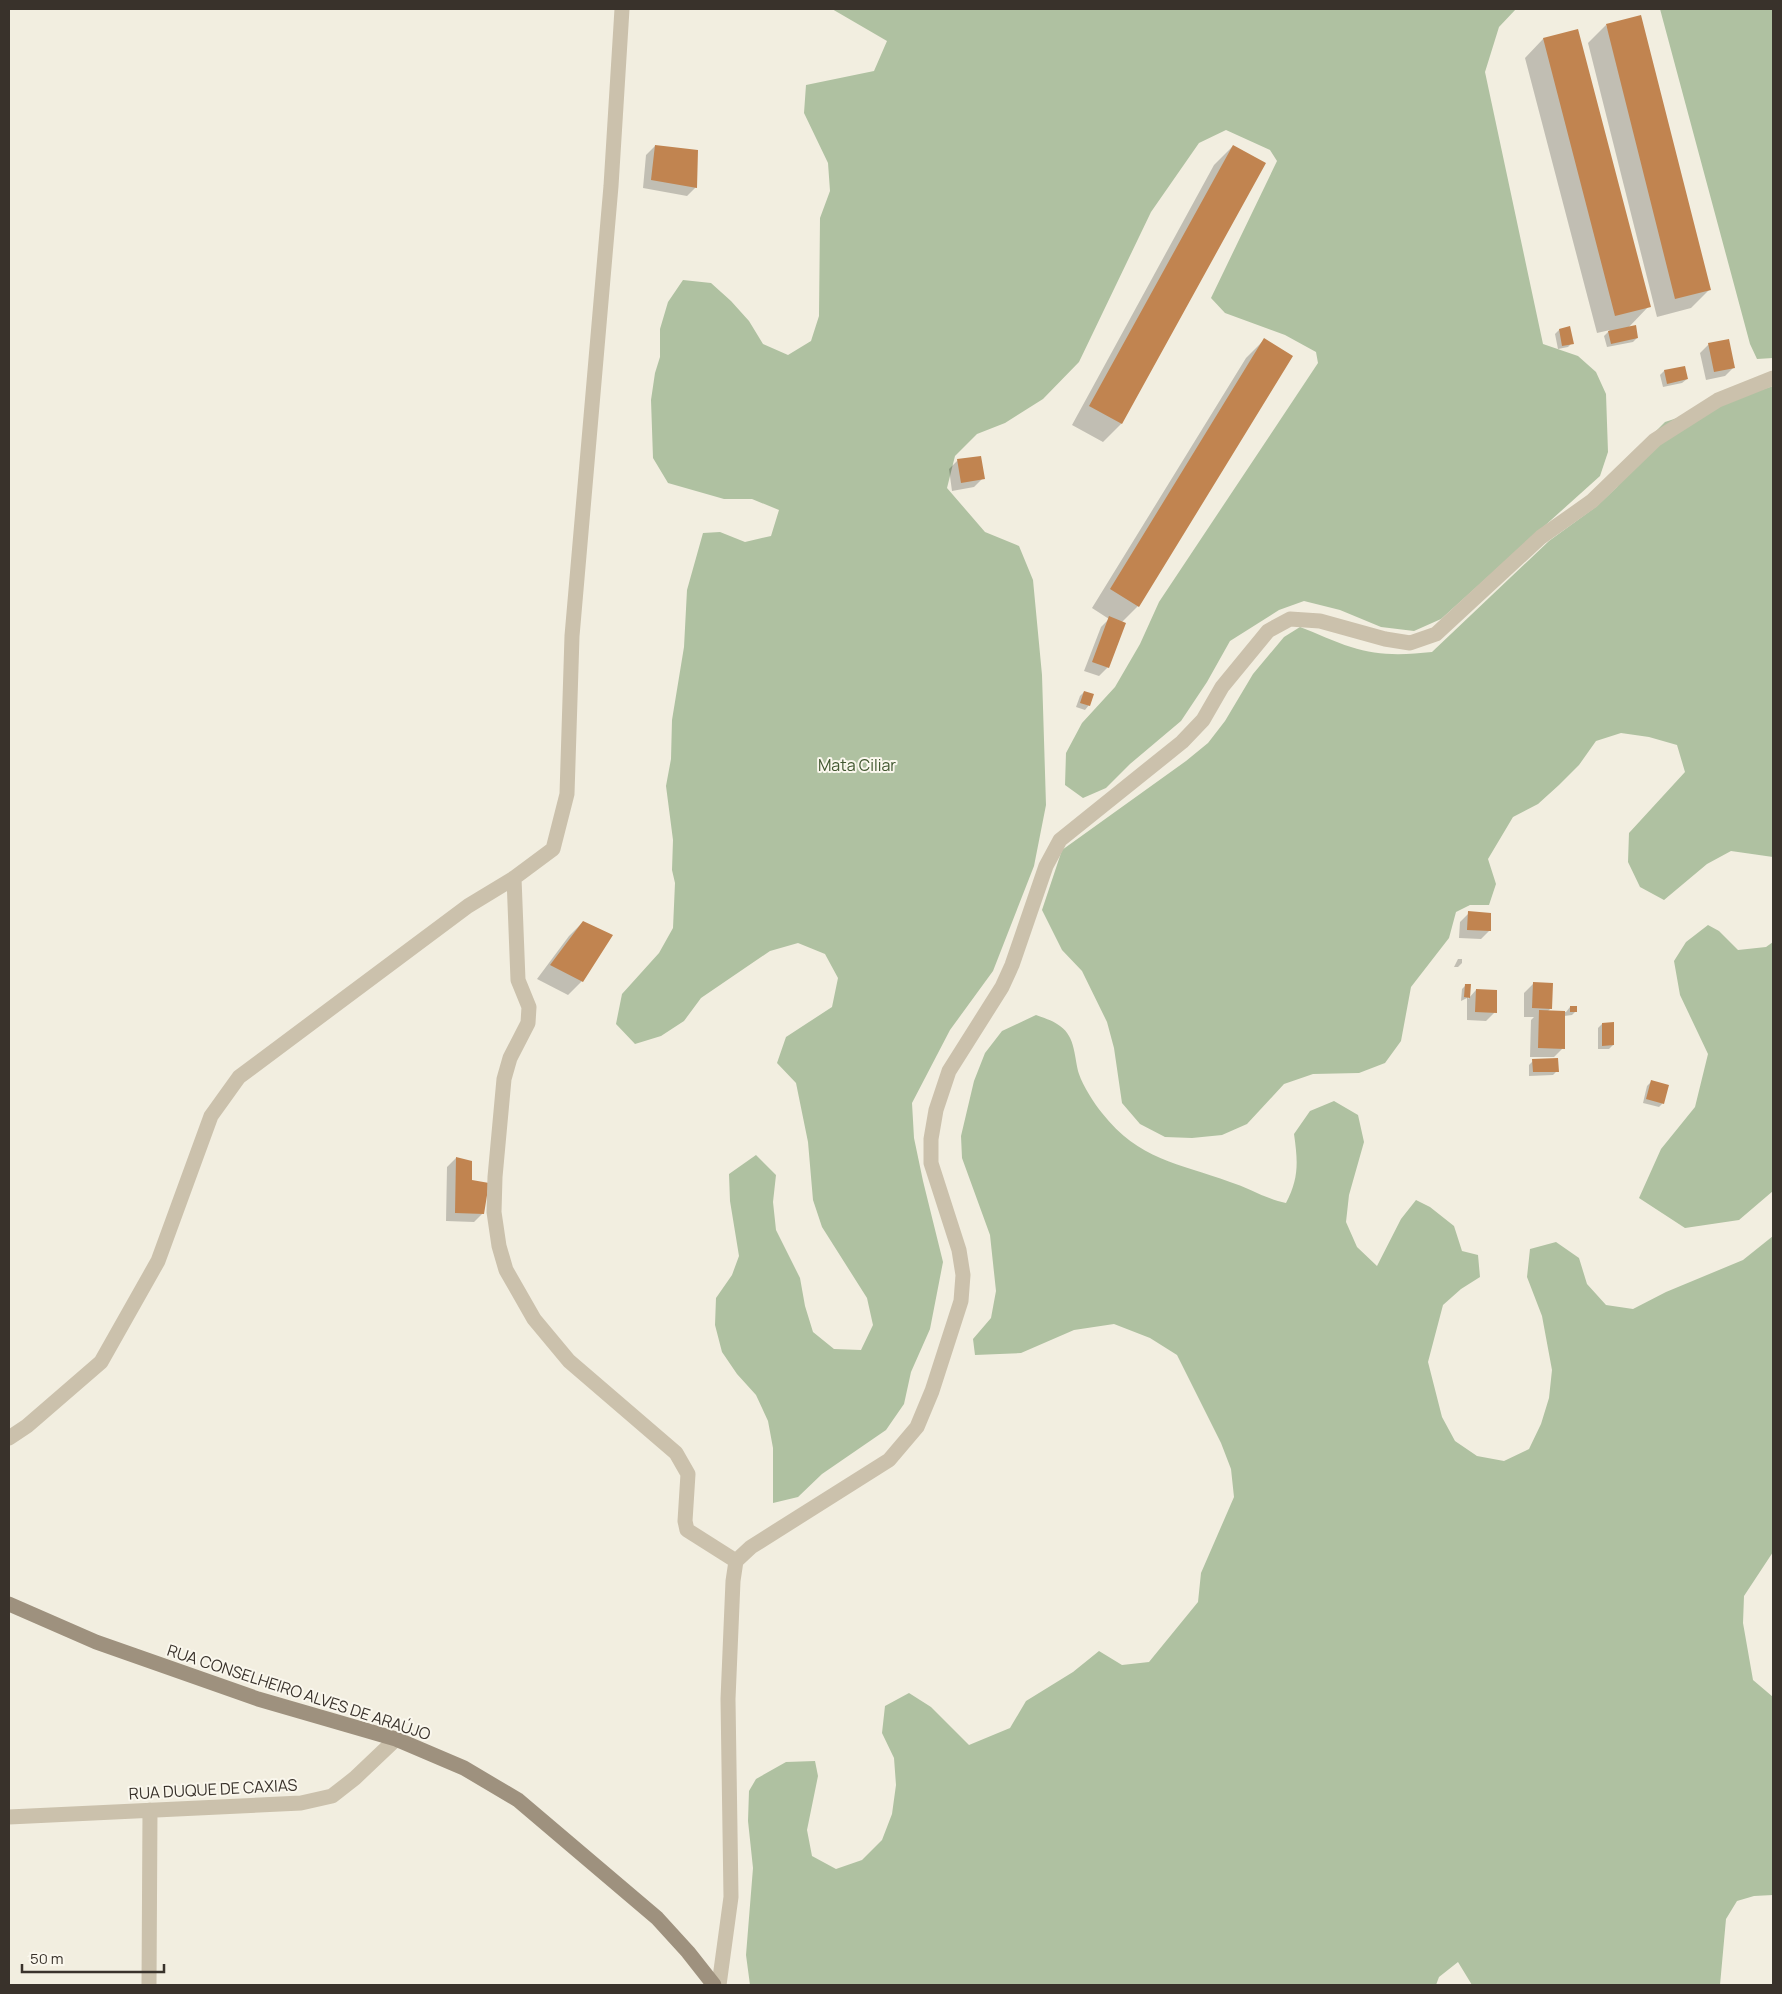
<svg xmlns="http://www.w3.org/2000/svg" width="1782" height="1994" font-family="Manrope,sans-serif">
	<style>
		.green { fill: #afc1a1 }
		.shadow { fill: #0003 }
		.building { fill: #c18450 }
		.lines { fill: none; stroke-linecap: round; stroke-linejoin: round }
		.street { stroke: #cbc1ac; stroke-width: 15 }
		.secondary { stroke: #9e917e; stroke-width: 15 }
		.labels { text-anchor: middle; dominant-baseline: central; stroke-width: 4; stroke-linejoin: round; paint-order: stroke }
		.park-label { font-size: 16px; fill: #40572f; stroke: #faf7ed }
		.street-label { font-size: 16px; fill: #39322b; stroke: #faf7ed }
	</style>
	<rect width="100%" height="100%" fill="#f2eee0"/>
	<path class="green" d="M832 9H1516L1499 27 1485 72 1543 344 1578 356 1596 372 1606 394 1608 452 1600 476 1441 619 1414 631 1381 627 1340 610 1304 601 1279 610 1230 641 1207 682 1181 721 1130 764 1106 788 1083 798 1065 785 1066 753 1082 723 1115 687 1140 644 1159 602 1318 363 1316 352 1285 335 1225 313 1211 298 1277 161 1270 150 1226 130 1199 143 1151 212 1079 362 1043 399 1005 423 977 434 955 456 947 488 985 532 1019 546 1033 580 1042 675 1046 805 1034 866 993 971 950 1030 912 1103 914 1138 923 1181 943 1262 930 1329 911 1372 904 1404 886 1430 822 1474 798 1497 773 1503V1448L768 1421 756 1395 737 1374 722 1352 715 1325 716 1298 732 1275 739 1256 730 1201 729 1174 756 1155 776 1175 773 1202 776 1230 800 1278 805 1306 813 1332 834 1349 861 1350 873 1325 867 1298 822 1227 813 1200 808 1142 796 1083 777 1063 786 1037 832 1007 838 978 825 954 798 943 770 951 701 998 684 1021 661 1036 635 1044 616 1024 622 994 659 953 673 928 675 883 672 870 673 840 666 786 671 759 672 720 684 647 687 590 703 533 720 532 745 542 771 536 779 510 752 499H724L668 483 653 458 651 400 655 373 660 357V329L668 302 683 280 711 283 731 301 749 321 763 344 788 355 811 341 819 316 820 218 830 191 828 163 804 113 806 85 874 71 887 41Z
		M1660 9H1773V358L1757 359 1750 344Z
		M1773 386V857L1731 851 1707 864 1664 900 1640 887 1628 862 1629 833 1685 772 1677 745 1649 737 1621 733 1596 741 1579 765 1559 785 1538 804 1513 817 1488 859 1496 884 1489 905H1470L1456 912 1449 938 1411 987 1401 1041 1385 1063 1359 1073 1313 1074 1284 1084 1247 1124 1222 1135 1192 1138 1165 1137 1140 1124 1122 1103 1114 1048 1107 1022 1082 971 1062 950 1042 910 1062 850 1186 761 1208 743 1225 721 1253 674 1284 637 1300 627C1317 633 1334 642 1351 647 1377 656 1404 655 1432 652L1549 541 1597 506 1617 487 1630 463 1646 441 1665 422Z
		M1708 925 1719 931 1738 950 1766 947 1773 942V1191L1739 1220 1685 1228 1639 1198 1661 1149 1695 1107 1708 1054 1680 995 1674 961 1686 942Z
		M1036 1015C1044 1018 1054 1021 1060 1026 1076 1037 1074 1058 1079 1074 1083 1086 1094 1103 1102 1113 1139 1160 1178 1163 1230 1182 1249 1188 1266 1199 1286 1203 1299 1178 1298 1162 1294 1134L1310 1111 1334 1101 1358 1115 1364 1142 1349 1195 1346 1222 1357 1247 1377 1266 1401 1219 1416 1200 1430 1207 1454 1226 1462 1251 1478 1255 1480 1277 1461 1289 1443 1305 1428 1362 1442 1417 1455 1441 1477 1456 1504 1461 1529 1449 1541 1424 1549 1398 1552 1370 1542 1316 1527 1277 1530 1249 1556 1242 1579 1258 1587 1284 1606 1305 1633 1309 1666 1292 1743 1260 1773 1236V1552L1744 1596 1743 1623 1753 1680 1773 1697V1895L1754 1896 1737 1901 1726 1919 1720 1985H1472L1458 1962 1439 1977 1436 1985H750L746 1955 753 1868 748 1821 749 1791 756 1779 786 1762 815 1761 818 1776 807 1830 812 1856 836 1869 862 1860 882 1840 892 1814 896 1785 894 1758 882 1733 885 1706 909 1693 931 1707 969 1745 1010 1728 1026 1701 1073 1672 1099 1651 1122 1665 1149 1662 1198 1602 1201 1573 1234 1497 1231 1469 1221 1443 1177 1355 1150 1338 1114 1324 1074 1330 1021 1353 975 1355 973 1339 991 1318 996 1291 990 1235 962 1158 961 1136 974 1081 985 1053 1002 1031Z"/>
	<path class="shadow" d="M1606 25 1709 290 1691 308 1657 317 1588 43Z
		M1577 30 1649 306 1628 328 1637 338 1633 342 1607 347 1604 336 1610 330 1597 333 1525 58 1543 39Z
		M655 146 696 187 687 196 643 188 646 155Z
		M1233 146 1121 424 1103 442 1072 425 1214 165Z
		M1569 328 1572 343 1568 347 1558 349 1555 334 1559 330Z
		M1264 340 1291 356 1138 606 1122 622 1108 667 1099 676 1084 671 1101 627 1109 619 1092 608 1246 358Z
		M1709 344 1734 367 1725 376 1706 380 1700 353Z
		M1684 367 1687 379 1682 383 1663 387 1660 375 1664 371Z
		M958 460 983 478 974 487 952 491 949 469Z
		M1084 692 1089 705 1085 710 1076 707 1080 696Z
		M1469 913 1490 930 1481 939 1459 938 1460 922Z
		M583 922 582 981 568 995 537 979 569 936Z
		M1458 959H1462V963L1458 967H1454Z
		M1533 984 1551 1008 1548 1011 1566 1012 1570 1007 1576 1011 1572 1015 1564 1016 1563 1048 1554 1057H1530L1531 1020 1534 1017H1524V993Z
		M1466 985 1469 986 1468 999 1476 990 1495 1012 1486 1021 1467 1020V998L1461 1001 1462 989Z
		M1602 1024 1613 1045 1609 1049H1598V1028Z
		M1533 1061 1557 1071 1553 1075 1529 1076V1065Z
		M1651 1082 1663 1103 1659 1107 1643 1103 1647 1086Z
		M456 1158 471 1181 483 1213 474 1222 446 1221 447 1167Z"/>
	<path class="building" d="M1641 15 1711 290 1675 299 1606 24Z
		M1578 29 1651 307 1615 316 1543 38Z
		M655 145 698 150 697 188 651 180Z
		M1233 145 1266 163 1122 424 1089 406Z
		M1636 325 1638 338 1611 344 1608 331Z
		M1570 326 1574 344 1562 346 1559 329Z
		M1264 338 1293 356 1139 607 1110 589Z
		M1729 339 1735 368 1714 372 1708 343Z
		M1685 366 1688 379 1667 384 1664 370Z
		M981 456 985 479 961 483 957 459Z
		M1109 616 1126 623 1109 668 1092 662Z
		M1084 691 1094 694 1090 706 1080 703Z
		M1468 911 1491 913V931L1467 930Z
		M583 921 613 935 583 982 550 965Z
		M1533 982 1553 983 1552 1009 1532 1008Z
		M1465 984H1471L1470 998 1464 997Z
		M1476 989 1497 990V1013L1475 1012Z
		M1570 1006H1577V1012H1570Z
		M1539 1010 1565 1011V1049L1538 1048Z
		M1614 1022V1045L1602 1046V1023Z
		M1558 1058 1559 1072H1533L1532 1059Z
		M1651 1080 1669 1085 1664 1104 1646 1099Z
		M456 1157 472 1161V1180L489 1183 484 1214 455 1213Z"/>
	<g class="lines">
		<path class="street" d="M514 878 518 980 529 1007 528 1023 510 1058 504 1079 495 1177 494 1212 499 1246 506 1270 534 1319 569 1361 676 1453 688 1474 685 1521 687 1530 736 1561
			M9 1438 27 1426 101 1362 158 1261 211 1116 239 1077 468 906 514 878 553 849 567 794 572 636 611 186 622 9
			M9 1817 301 1803 332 1796 355 1778 396 1739
			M149 1985 150 1810
			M719 1985 731 1897 728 1699 733 1581 736 1561 751 1547 889 1460 917 1427 932 1391 961 1301 963 1275 959 1250 931 1163V1139L936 1110 949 1071 1002 987 1012 965 1046 866 1060 840 1182 742 1203 720 1222 687 1268 631 1290 619 1320 621 1385 639 1410 643 1436 634 1541 537 1592 501 1655 440 1718 400 1773 378"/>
		<path class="secondary" d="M9 1604 96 1642 258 1699 396 1739 464 1768 518 1800 657 1918 688 1952 714 1985"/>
	</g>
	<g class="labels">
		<g class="park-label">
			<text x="857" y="765">Mata Ciliar</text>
		</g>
		<g class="street-label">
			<text transform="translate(299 1692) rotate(18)">RUA CONSELHEIRO ALVES DE ARAÚJO</text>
			<text transform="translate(213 1789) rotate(-3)">RUA DUQUE DE CAXIAS</text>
		</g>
	</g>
	<rect width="1782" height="1994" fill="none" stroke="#39322b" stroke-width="20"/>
	<path d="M22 1964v8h142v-8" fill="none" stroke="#39322b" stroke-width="2.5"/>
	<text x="30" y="1964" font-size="15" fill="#39322b" stroke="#faf7ed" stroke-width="4" paint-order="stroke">50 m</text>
</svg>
